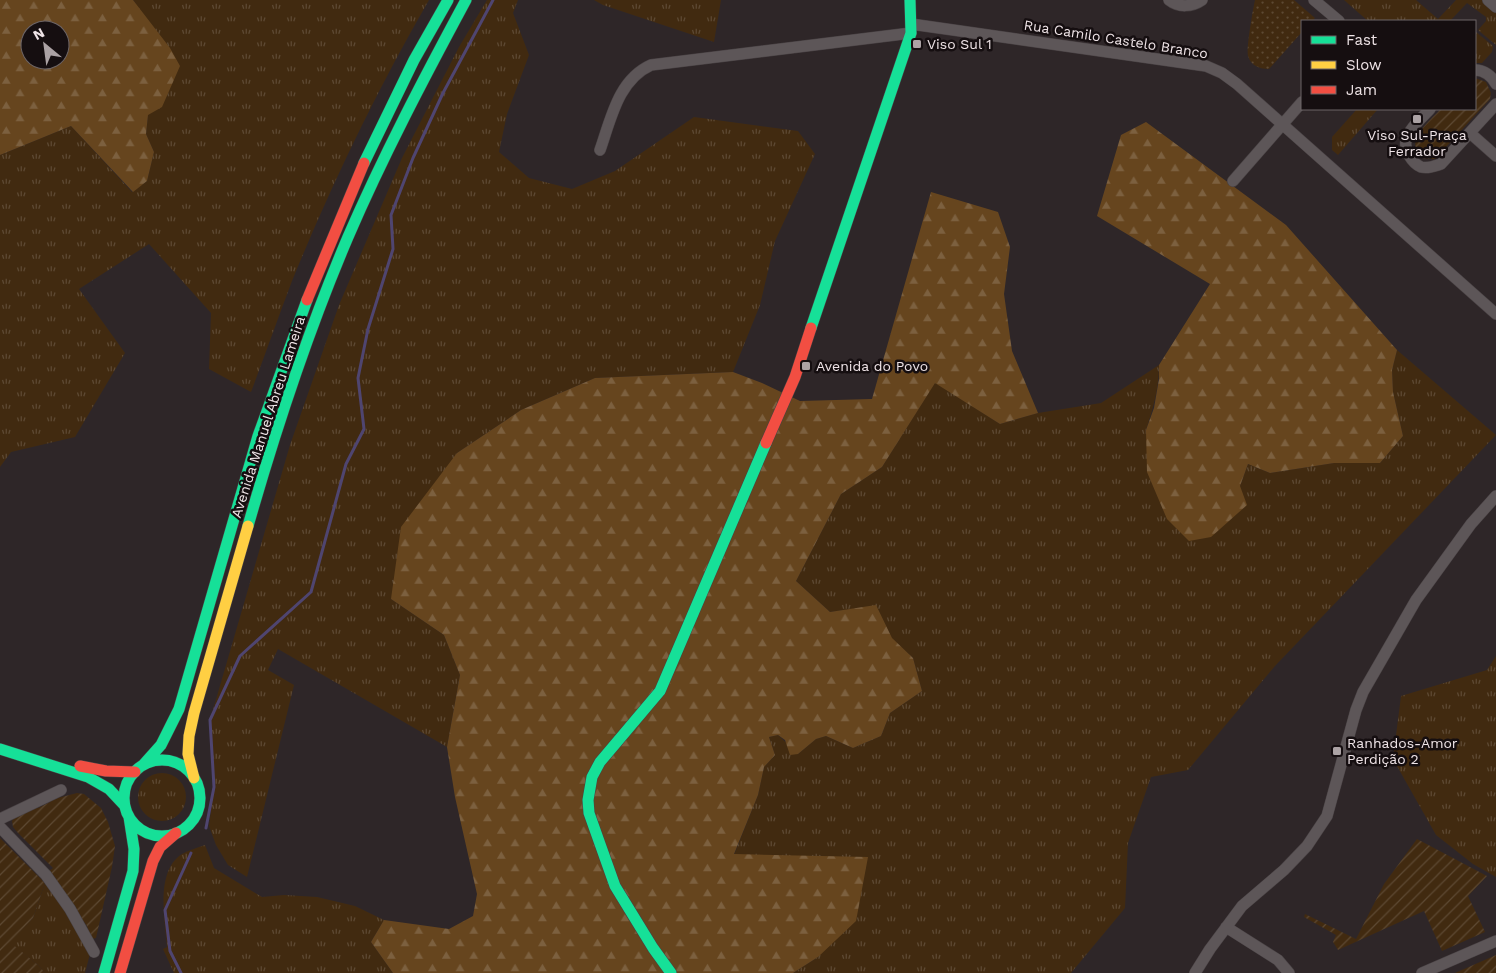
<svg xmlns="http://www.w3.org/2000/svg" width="1496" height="973" font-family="'Work Sans',sans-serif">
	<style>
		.grass { fill: url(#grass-tufts) }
		.forest { fill: url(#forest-firs); fill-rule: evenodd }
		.park { fill: url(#park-dots) }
		.garden { fill: url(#garden-furrows) }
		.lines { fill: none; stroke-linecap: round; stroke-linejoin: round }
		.stream { stroke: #4f4570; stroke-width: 3 }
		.street-casing { stroke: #494244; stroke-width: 12 }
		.fast-casing { stroke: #494244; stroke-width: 12 }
		.slow-casing { stroke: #494244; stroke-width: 12 }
		.jam-casing { stroke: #494244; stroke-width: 12 }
		.street { stroke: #5d5658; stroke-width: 11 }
		.fast { stroke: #16e098; stroke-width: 11 }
		.slow { stroke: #ffcf43; stroke-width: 11 }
		.jam { stroke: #f24e42; stroke-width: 11 }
		.poi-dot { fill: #aba2a4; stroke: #150e10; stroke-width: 2 }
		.labels { text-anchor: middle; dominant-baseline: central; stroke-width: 5; stroke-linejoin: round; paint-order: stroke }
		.street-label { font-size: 14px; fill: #efe4e7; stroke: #150e10 }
		.poi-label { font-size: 14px; fill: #efe4e7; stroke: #150e10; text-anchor: start }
	</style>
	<defs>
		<pattern id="grass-tufts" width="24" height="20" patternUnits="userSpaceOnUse" patternTransform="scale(1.25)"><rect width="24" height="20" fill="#412a10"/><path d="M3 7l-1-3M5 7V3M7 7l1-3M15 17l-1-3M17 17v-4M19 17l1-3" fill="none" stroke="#5d4933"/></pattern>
		<pattern id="forest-firs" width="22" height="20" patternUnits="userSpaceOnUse" patternTransform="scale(1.25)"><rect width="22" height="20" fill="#66451e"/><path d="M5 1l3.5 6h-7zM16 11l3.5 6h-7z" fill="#7c603f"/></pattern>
		<pattern id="park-dots" width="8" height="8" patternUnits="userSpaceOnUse" patternTransform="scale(1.25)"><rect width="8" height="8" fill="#412a10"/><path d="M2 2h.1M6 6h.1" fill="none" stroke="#5d4933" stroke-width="1.8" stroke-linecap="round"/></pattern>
		<pattern id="garden-furrows" width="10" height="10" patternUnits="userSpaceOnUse" patternTransform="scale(1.25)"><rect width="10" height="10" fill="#412a10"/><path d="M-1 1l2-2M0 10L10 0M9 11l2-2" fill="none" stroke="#5d4933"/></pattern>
	</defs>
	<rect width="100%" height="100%" fill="#2e2628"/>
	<path class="grass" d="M133 0H429C377 90 331 185 292 281 278 318 265 355 251 392L209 369 211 313 149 244 79 289 125 353 75 437 11 452 0 467V155L71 126 132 192 147 181 154 152 146 134 148 115 136 4Z
		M487 0H518L513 13 529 55 507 114 499 152 529 178 572 189 615 171 694 117 798 131 815 154 775 241 760 305 733 372 595 378 521 410 457 453 391 599 444 635 460 675 447 747 278 649 268 670 294 685 247 877 228 865 216 845 209 826 214 787 210 720 290 445 339 305 402 158 459 47Z
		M594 0H721L714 42 603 5Z
		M1344 0H1416L1438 19 1456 0H1483L1496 12V45L1478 30 1486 21V17L1467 3 1450 21H1368Z
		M1476 32 1493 46 1492 52 1482 63H1475V34Z
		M1357 109H1378L1338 155 1332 150V137Z
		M1397 350 1496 435 1275 666 1188 770 1151 777 1128 843 1125 908 1071 973H793L818 957 734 855 758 795 764 767 775 755 769 737 778 735 798 754 816 739 826 736 853 748 881 736 890 713 922 691 913 658 892 639 876 606 830 612 796 581 841 494 882 467 935 382 1000 424 1038 413 1101 403 1159 365C1159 388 1153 409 1146 430L1240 486 1248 464 1270 473 1334 463H1380L1403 436 1393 392 1392 370Z
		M1496 656V877L1473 864 1436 835 1393 759 1401 696 1487 670Z
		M138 797a24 24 0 1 1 48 0a24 24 0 1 1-48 0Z
		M205 845 214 868 262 897 284 895 317 897 355 906 384 920 371 942 393 973H174L163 949 167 947C165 920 155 871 182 854 189 850 197 848 205 845Z
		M45 883 61 902 91 950 85 973H45L38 965 10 943 33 918Z"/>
	<path class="forest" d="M0 0H133L170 48 180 66 162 107 148 115 146 134 154 152 147 181 133 192 71 126 0 155ZM30 30H60V60H30Z
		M1146 122 1286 225 1397 350 1392 370 1393 392 1403 436 1380 463H1334L1270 473 1248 464 1240 486 1247 505 1211 537 1189 541 1167 519 1147 472 1146 430 1154 408 1159 379V365L1210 284 1097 216 1121 135Z
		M931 192 998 212 1010 247 1004 294 1012 351 1038 413 1000 424 935 383 882 467 841 494 796 581 830 612 876 605 892 638 913 658 922 691 890 713 881 736 853 748 826 736 816 739 798 754 790 755 785 740 778 735 769 737 775 755 764 767 758 795 734 854 868 857 856 921 818 957 793 973H393L371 942 384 920 449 929 473 916 477 894 455 797 447 747 460 675 444 635 391 599 401 527 457 453 521 410 595 378 733 372 762 383 800 401 872 399Z"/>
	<path class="park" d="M1255 0H1294L1315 18 1312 21H1302V32L1269 69C1260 69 1251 66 1248 56 1246 49 1253 9 1255 0Z"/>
	<path class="garden" d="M1475 78 1486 82 1491 93 1490 99 1435 159 1422 158C1403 141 1429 122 1441 109H1475Z
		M77 793 84 794 101 808 108 822 115 846 112 867 96 938 91 939 87 926 48 872 53 868 18 833 13 827 12 821 16 816 35 806 38 808 50 802V800Z
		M0 838 45 883 33 918 11 943 38 965 45 973H0Z
		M1417 839 1487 876 1468 896 1485 932 1442 951 1424 911 1338 950 1333 942 1336 935 1304 917 1305 914 1356 939 1384 884Z
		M1496 955V973H1455Z"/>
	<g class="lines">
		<path class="stream" d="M206 828 214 787 210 720 240 656 311 592 346 464 364 429 358 378 368 329 393 249 391 215 413 158 443 93 493 0
			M181 973 170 951 165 910 191 853"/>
		<defs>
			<path id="street" d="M1169 0C1179 8 1192 7 1202 0
				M1314 0 1339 21
				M1488 0 1496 7
				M911 24 1206 66 1222 73 1237 84 1496 314
				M1475 70C1484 70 1492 76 1496 84
				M1430 109C1423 117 1408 129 1406 141 1404 150 1412 163 1421 167 1428 169 1435 166 1441 164L1496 104
				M1470 133 1496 156
				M600 150C611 119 618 80 651 65L911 33
				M1233 181 1302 102
				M0 819 61 790
				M0 827 46 875 70 909 94 952
				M1226 927 1278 960 1289 973
				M1195 973 1210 949 1242 906 1284 870 1307 846 1327 816 1356 710 1363 692 1416 600 1471 524 1496 496
				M1422 973 1496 941"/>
			<path id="fast" d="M364 163 414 60 448 0
				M811 328 911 33 910 0
				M248 526C276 428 308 331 348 237 383 156 424 78 466 0
				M0 749 88 777 109 789 125 806
				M124 798a38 38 0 1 1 76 0a38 38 0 1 1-76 0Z
				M144 764 161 745 179 709 258 436 307 300
				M104 973 133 871 134 849 129 817
				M671 973 653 948 615 886 589 813 588 800 592 777 600 762 660 691 766 443"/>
			<path id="slow" d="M194 778 188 754 189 736 194 713 248 526"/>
			<path id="jam" d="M307 300 364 163
				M766 443 795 377 811 328
				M80 766 106 771 135 772
				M120 973 153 861 160 847 176 833"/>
		</defs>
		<use href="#street" class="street-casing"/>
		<use href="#fast" class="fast-casing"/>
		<use href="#slow" class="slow-casing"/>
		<use href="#jam" class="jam-casing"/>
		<use href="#street" class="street"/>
		<use href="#fast" class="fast"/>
		<use href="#slow" class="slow"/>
		<use href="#jam" class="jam"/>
	</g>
	<g class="poi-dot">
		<rect x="912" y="39" width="10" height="10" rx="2.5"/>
		<rect x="1412" y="114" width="10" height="10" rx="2.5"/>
		<rect x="801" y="361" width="10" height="10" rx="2.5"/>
		<rect x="1332" y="746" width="10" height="10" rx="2.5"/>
	</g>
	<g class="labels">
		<g class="street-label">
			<text transform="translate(1116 39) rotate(9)">Rua Camilo Castelo Branco</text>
			<text transform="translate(268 417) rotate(-72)">Avenida Manuel Abreu Lameira</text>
		</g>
		<g class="poi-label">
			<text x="927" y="44">Viso Sul 1</text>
			<text x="1417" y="135" text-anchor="middle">Viso Sul-Praça<tspan x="1417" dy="16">Ferrador</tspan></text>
			<text x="816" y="366">Avenida do Povo</text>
			<text x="1347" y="743">Ranhados-Amor<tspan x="1347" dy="16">Perdição 2</tspan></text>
		</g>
	</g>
	<rect x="1301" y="20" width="175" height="90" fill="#150e10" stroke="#6c6466"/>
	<rect x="1311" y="36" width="25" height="8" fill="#16e098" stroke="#6c6466"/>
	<text x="1346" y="45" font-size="15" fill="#efe4e7">Fast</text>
	<rect x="1311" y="61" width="25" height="8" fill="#ffcf43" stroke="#6c6466"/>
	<text x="1346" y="70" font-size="15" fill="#efe4e7">Slow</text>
	<rect x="1311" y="86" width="25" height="8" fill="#f24e42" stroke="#6c6466"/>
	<text x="1346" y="95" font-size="15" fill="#efe4e7">Jam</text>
	<g transform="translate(45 45) rotate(331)"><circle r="24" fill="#150e10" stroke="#6c6466"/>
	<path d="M0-4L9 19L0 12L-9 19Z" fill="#aba2a4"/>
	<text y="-8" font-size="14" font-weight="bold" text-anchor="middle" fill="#efe4e7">N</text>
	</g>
</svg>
